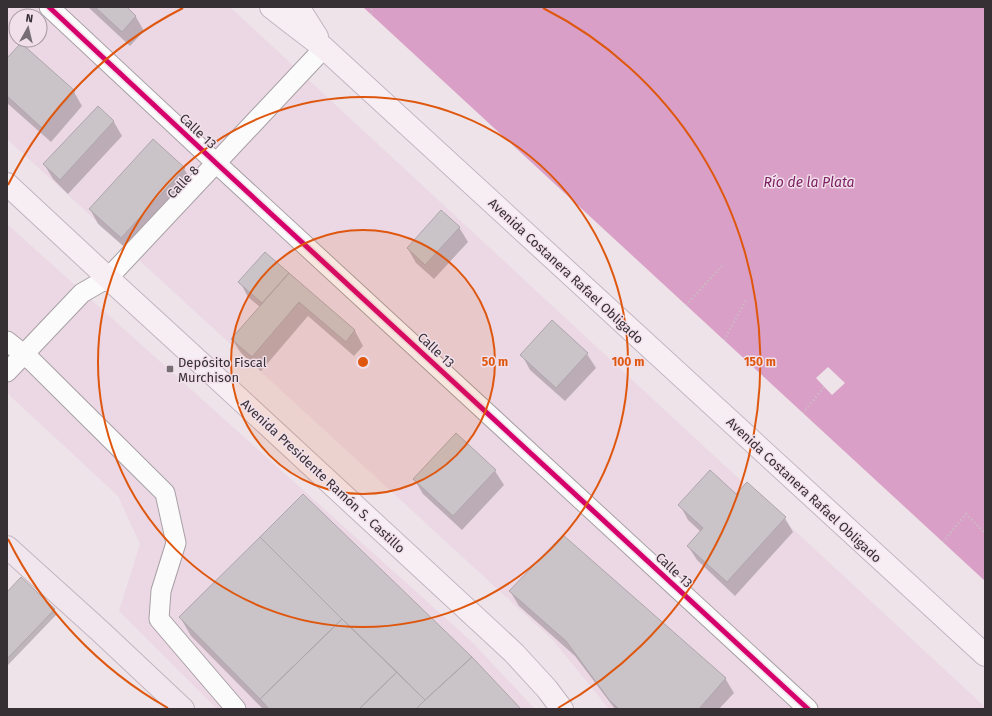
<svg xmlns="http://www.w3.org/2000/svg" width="992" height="716" font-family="'Fira Sans',sans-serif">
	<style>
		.built { fill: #ebd8e4; fill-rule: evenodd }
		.water { fill: #da9fc6 }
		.pier { fill: #ede3e9 }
		.shadow { fill: #0003 }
		.building { fill: #cac3c7; stroke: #aea6ab }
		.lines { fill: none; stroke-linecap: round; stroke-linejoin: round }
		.minor-casing { stroke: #a8a0a5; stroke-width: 21 }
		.major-casing { stroke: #c4b4bf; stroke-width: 24 }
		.highway-casing { stroke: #c4b4bf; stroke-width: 24 }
		.path { stroke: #c8c4c6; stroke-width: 2.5; stroke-dasharray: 1 3; stroke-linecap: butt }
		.minor { stroke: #fcfbfc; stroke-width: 19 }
		.major { stroke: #f6eef3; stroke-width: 22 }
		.highway { stroke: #f1e6ed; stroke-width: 22 }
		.cycleway-casing { stroke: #f1dfea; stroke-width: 8 }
		.cycleway { stroke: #d6006c; stroke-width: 5 }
		.ring { fill: none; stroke: #df570e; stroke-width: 2 }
		.poi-dot { fill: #766e73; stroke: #f1dfea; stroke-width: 1.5 }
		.labels { text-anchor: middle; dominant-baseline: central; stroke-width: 3; stroke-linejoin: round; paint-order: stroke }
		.street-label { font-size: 13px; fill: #362f33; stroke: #f1dfea }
		.poi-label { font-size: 13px; fill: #362f33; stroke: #f1dfea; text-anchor: start }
		.water-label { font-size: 14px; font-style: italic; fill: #7d2064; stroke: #f1dfea }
		.centre { fill: #df570e; stroke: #f1dfea; stroke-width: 2 }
		.ring-label { font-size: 12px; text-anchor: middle; font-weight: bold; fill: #df570e; stroke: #f1dfea; stroke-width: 3; stroke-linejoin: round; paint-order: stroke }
	</style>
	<rect width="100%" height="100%" fill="#ede3e9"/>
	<path class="built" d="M7 7H230L985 707V709H609L552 639 7 139ZM16 16H40V40H16Z
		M7 224 471 641 535 709H217L119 611 140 544 118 496 7 393Z"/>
	<path class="water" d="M363 7H985V581Z"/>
	<path class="pier" d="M828 367 845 383 832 395 816 378Z"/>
	<path class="shadow" d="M88 7H125L136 17 144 31 130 46Z
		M7 59 74 92 82 106 51 142 7 103Z
		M98 107 114 122 122 136 68 194 53 179 44 164Z
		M153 141 184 169 193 183 130 252 98 224 90 209Z
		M459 227 468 242 434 279 416 263 408 249Z
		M265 254 355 331 363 346 354 356 308 316 261 371 241 353 232 339 260 307 248 297 240 282Z
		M587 354 596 368 565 401 530 370 522 355Z
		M495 471 504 485 462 530 423 494 414 479Z
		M736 495 785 518 793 532 735 596 697 560 688 546 701 532 688 520 680 505Z
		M510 591 725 678 734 693 719 709H615L575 656 519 606Z
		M7 593 54 610 57 614 7 666Z
		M180 617 519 709H263L191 636Z"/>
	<path class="building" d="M95 7H127L136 16 122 32Z
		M21 43 75 91 42 128 7 96V58Z
		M98 106 114 121 60 180 43 164Z
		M153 139 185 168 121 238 89 209Z
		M441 210 460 227 425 265 407 248Z
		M265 252 289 273 262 303 238 282Z
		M289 273 355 330 346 342 299 302 252 357 231 339Z
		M552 320 588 353 556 388 520 355Z
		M456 433 496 470 453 516 413 479Z
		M710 470 736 494 747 482 786 517 727 582 687 546 703 528 678 505Z
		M303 494 472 657 425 700 342 619 260 537Z
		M563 535 726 678 699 709H619L610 701 566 641 509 591Z
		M260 537 342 619 260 699 179 617Z
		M21 577 55 609 7 659V592Z
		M342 619 397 672 359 709H269L260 699Z
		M472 657 521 709H416L425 700Z
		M397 672 425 700 416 709H359Z"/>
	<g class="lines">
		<defs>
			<path id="minor" d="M49 7 216 163 808 709
				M7 341 32 361 165 493 176 543 161 591 159 619 236 709
				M7 372 82 293 108 278 324 48"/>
			<path id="major" d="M271 7 285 18 324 48 985 655
				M298 7 317 37
				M7 184 108 278 192 355 514 653 547 689 562 709"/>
			<path id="highway" d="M7 547 100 631 183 709"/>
		</defs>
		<use href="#minor" class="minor-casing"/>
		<use href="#major" class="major-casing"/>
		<use href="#highway" class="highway-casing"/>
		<path class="path" d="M371 14 372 7
			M686 305 722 266
			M724 340 746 300
			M803 413 824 387
			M943 542 966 514 985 533"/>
		<use href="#minor" class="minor"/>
		<use href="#major" class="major"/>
		<use href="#highway" class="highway"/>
		<defs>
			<path id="cycleway" d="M49 7 216 163 808 709"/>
		</defs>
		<use href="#cycleway" class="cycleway-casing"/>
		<use href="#cycleway" class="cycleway"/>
	</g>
	<circle cx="363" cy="362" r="132" fill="#df570e" fill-opacity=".12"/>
	<g class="ring">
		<circle cx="363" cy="362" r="132"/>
		<circle cx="363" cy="362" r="265"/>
		<path d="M168 708A397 397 0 0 1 8 539M8 185A397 397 0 0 1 183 8M543 8A397 397 0 0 1 558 708"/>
	</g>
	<rect class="poi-dot" x="166" y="365" width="8" height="8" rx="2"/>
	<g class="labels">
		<g class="street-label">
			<text transform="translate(198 131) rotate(43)">Calle 13</text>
			<text transform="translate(183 182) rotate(-47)">Calle 8</text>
			<text transform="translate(566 271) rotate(43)">Avenida Costanera Rafael Obligado</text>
			<text transform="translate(436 350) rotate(43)">Calle 13</text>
			<text transform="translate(323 476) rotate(43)">Avenida Presidente Ramón S. Castillo</text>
			<text transform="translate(804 490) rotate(43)">Avenida Costanera Rafael Obligado</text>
			<text transform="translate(674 570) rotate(43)">Calle 13</text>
		</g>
		<g class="poi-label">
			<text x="178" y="362">Depósito Fiscal<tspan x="178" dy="15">Murchison</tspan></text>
		</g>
		<g class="water-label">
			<text x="809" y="182">Río de la Plata</text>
		</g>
	</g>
	<circle cx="363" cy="362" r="6" class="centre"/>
	<g class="ring-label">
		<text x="495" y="366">50 m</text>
		<text x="628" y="366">100 m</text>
		<text x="760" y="366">150 m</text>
	</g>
	<rect width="992" height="716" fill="none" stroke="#362f33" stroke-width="16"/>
	<g transform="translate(28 28) rotate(8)"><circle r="19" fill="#f1dfea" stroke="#a699a1"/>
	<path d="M0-3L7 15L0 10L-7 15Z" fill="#766e73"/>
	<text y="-6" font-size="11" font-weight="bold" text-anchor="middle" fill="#362f33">N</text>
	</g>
</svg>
